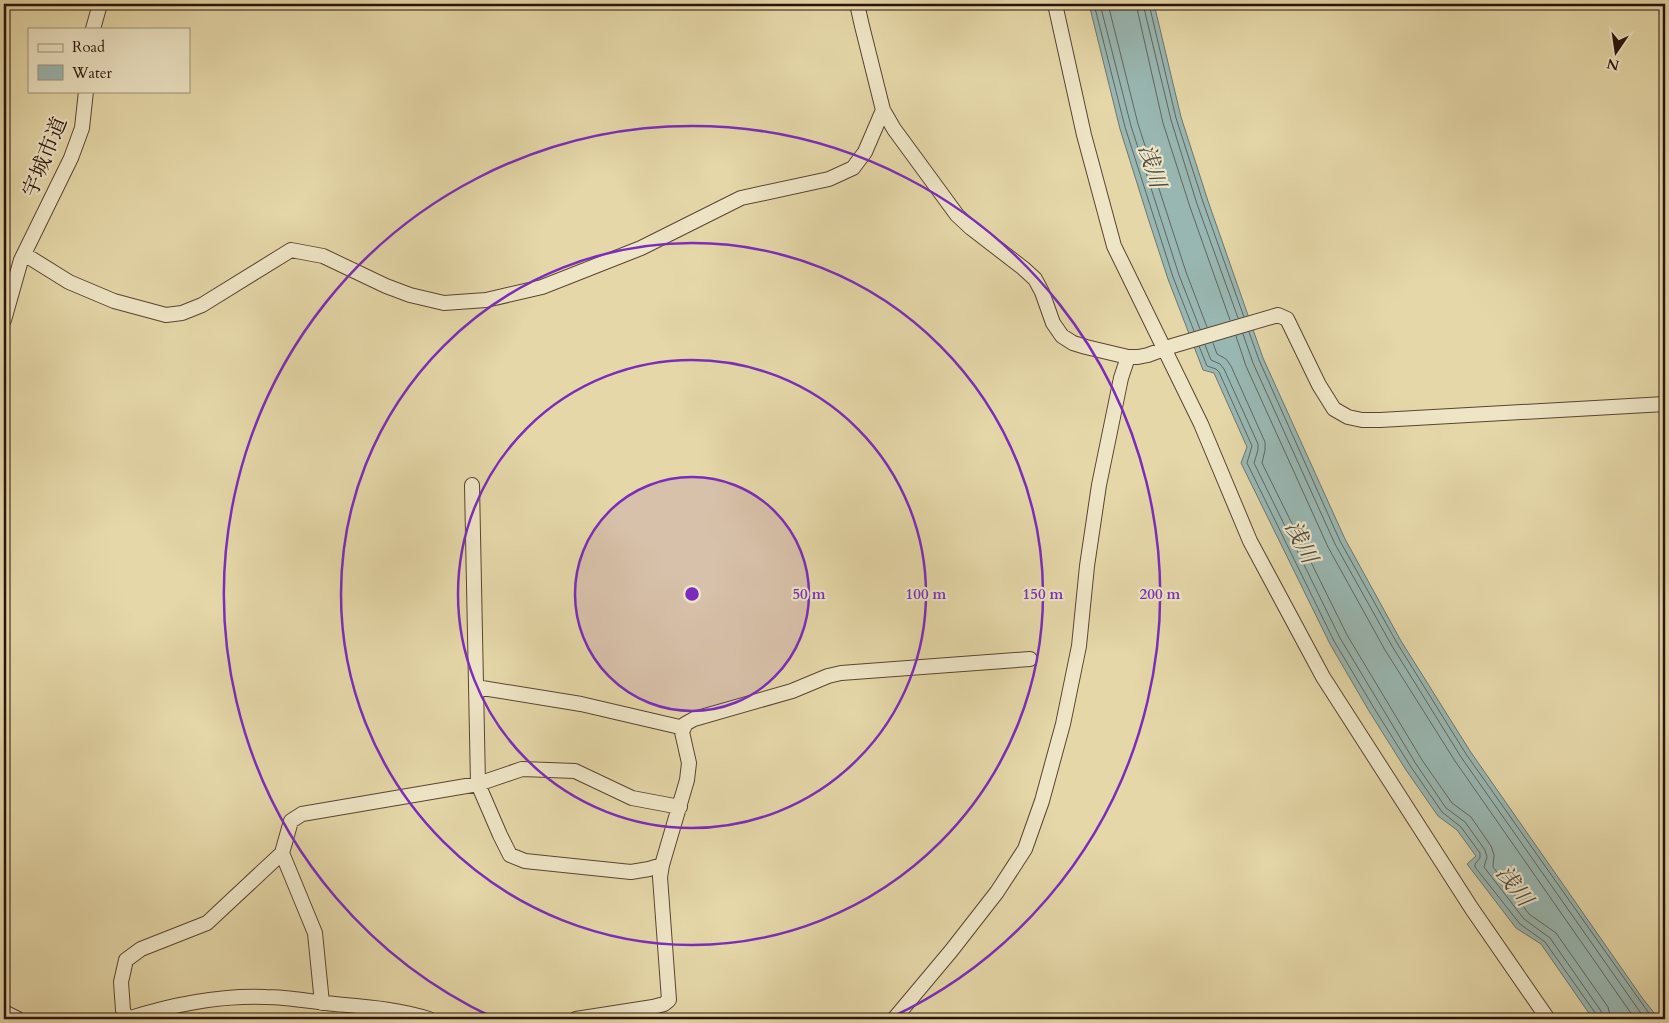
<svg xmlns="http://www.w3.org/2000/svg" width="1669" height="1023" font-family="Cardo,'Noto Serif JP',serif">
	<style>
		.water { fill: #99b7b2; stroke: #6d756f }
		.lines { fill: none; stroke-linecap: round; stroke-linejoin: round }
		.shore { stroke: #62655e; stroke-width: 1 }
		.street-casing { stroke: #594432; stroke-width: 16 }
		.street { stroke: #eee5c6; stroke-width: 14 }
		.ring { fill: none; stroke: #7b2cbf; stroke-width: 2.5 }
		.labels { text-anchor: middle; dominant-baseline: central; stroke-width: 4.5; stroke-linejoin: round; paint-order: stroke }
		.street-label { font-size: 21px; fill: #2a130b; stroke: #eee5c6 }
		.water-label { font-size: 22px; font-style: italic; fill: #514c45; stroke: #eee5c6 }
		.centre { fill: #7b2cbf; stroke: #eee5c6; stroke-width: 2.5 }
		.ring-label { font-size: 15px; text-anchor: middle; font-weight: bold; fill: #7b2cbf; stroke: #eee5c6; stroke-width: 4.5; stroke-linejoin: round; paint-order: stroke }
	</style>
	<rect width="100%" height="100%" fill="#e5d7a8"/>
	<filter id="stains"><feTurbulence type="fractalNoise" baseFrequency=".004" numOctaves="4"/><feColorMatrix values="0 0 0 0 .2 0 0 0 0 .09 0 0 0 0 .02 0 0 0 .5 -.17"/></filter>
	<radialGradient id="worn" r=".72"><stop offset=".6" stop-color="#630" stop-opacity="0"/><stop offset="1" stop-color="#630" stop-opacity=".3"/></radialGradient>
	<path class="water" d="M1089 4H1154L1181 117 1208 201 1263 358 1345 539 1401 641 1470 751 1643 999 1659 1019H1593L1541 944 1516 928 1467 864 1476 856 1457 830 1438 816 1406 770 1369 711 1330 644 1241 463 1247 447 1214 373 1203 370 1168 279 1148 218 1120 129Z"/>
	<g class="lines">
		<path class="shore" d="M1094 4 1125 127 1173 277 1194 331
			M1100 4 1131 126 1179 275 1200 329
			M1108 4 1138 124 1186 272 1207 327
			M1136 4 1163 123 1190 207 1230 320
			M1143 4 1171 120 1197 204 1238 318
			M1149 4 1176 118 1203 202 1244 317
			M1249 332 1259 360 1340 541 1397 643 1466 754 1653 1019
			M1243 334 1253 363 1335 544 1392 646 1461 757 1645 1019
			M1236 336 1246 366 1328 547 1385 650 1455 761 1635 1019
			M1213 343 1217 354 1226 359 1231 366 1265 442V450L1262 463 1347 635 1422 760 1452 803 1471 817 1491 846 1494 855 1493 867 1529 914 1556 933 1608 1007 1611 1019
			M1205 345 1211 360 1220 364 1224 369 1258 444V450L1254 463 1340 638 1416 764 1446 808 1465 822 1485 850 1487 857 1484 867 1524 919 1550 938 1601 1011 1603 1019
			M1199 346 1207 366 1216 369 1219 372 1252 446 1247 463 1334 641 1374 708 1411 767 1442 812 1461 827 1480 853V858L1475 864V867L1520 924 1545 942 1596 1014 1597 1019"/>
		<defs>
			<path id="street" d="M857 4 862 26 883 110 894 129 957 215 971 228 1023 268 1035 279 1042 292 1053 323 1062 336 1073 343 1086 347 1128 357H1138L1148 355 1172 346 1278 315 1287 319 1319 385 1334 409 1348 417 1362 420H1380L1665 404
				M1055 4 1084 135 1114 246 1201 424 1250 541 1323 677 1472 909 1548 1019
				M93 29 100 4
				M24 254 69 282 114 301 166 315 182 313 202 305 291 250 323 256 386 286 410 295 444 303 486 300 542 287 641 248 741 198 829 179 853 168 865 152 883 110
				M4 320 21 260 71 158 82 128 86 91
				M472 485 478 784 500 835 510 855 525 861 631 872 649 869 662 865
				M476 687 581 704 684 728
				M282 853 315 933 322 1003
				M4 1012 18 1019
				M126 1019 123 1010 121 982 126 960 141 949 207 923 282 853 291 821 302 814 478 784 522 769 575 771 632 798 680 807
				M127 1019C171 1005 220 995 266 997 289 997 312 1002 335 1004 367 1007 398 1009 429 1019
				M576 1019 653 1007 664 1004 669 1000 660 877 662 865 687 780 689 763 682 732 685 724 694 719 792 691 828 676 841 673 1030 659
				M894 1019 951 951 997 892 1025 849 1042 801 1063 724 1079 646 1087 566 1099 485 1121 378 1128 357"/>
		</defs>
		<use href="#street" class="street-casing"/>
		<use href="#street" class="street"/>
	</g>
	<circle cx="692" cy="594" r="117" fill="#7b2cbf" fill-opacity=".12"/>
	<g class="ring">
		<circle cx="692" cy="594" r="117"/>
		<circle cx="692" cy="594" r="234"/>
		<circle cx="692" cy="594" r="351"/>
		<path d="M494 1018A468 468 0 1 1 890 1018"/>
	</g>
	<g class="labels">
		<g class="street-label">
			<text transform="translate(45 157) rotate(-68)">宇城市道</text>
		</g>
		<g class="water-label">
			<text transform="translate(1152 166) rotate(73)">浅川</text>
			<text transform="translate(1301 542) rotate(63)">浅川</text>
			<text transform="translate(1514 886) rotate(53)">浅川</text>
		</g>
	</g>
	<circle cx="692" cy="594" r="8" class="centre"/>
	<g class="ring-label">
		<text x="809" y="599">50 m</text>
		<text x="926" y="599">100 m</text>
		<text x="1043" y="599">150 m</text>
		<text x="1160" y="599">200 m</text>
	</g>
	<rect width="1669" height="1023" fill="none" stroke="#e5d7a8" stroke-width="20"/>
	<rect x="5" y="5" width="1659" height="1013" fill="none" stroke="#2a130b" stroke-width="2.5"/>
	<rect x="10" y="10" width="1649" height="1003" fill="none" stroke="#2a130b"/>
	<rect x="28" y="28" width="162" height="65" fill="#eee5c6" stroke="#a0917b"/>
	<rect x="38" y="44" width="25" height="8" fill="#eee5c6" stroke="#a0917b"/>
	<text x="72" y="52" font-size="15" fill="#2a130b">Road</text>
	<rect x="38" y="65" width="25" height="15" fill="#99b7b2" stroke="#a0917b"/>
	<text x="72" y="78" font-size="15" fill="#2a130b">Water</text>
	<g transform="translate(1616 52) rotate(193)" stroke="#eee5c6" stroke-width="4" paint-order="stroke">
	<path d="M0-4L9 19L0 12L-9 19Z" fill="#2a130b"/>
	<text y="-8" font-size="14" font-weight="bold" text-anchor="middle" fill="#2a130b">N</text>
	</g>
	<rect width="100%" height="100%" filter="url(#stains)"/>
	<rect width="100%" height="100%" fill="url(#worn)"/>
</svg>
